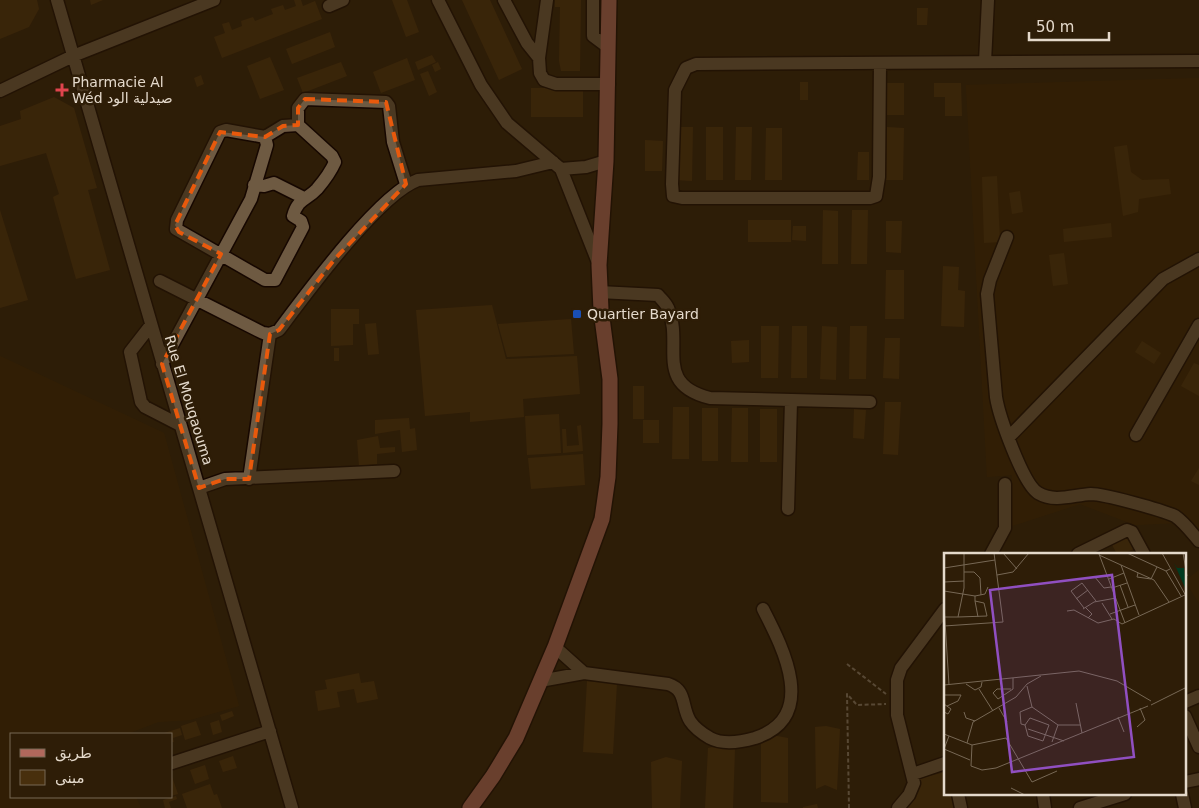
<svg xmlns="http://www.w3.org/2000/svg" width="1199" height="808" font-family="'DejaVu Sans',Cairo,sans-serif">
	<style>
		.built { fill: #372103 }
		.building { fill: #482f0d }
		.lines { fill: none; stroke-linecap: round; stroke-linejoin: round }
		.minor-casing { stroke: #160700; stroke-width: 15 }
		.major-casing { stroke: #160700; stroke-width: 18 }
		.path { stroke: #8a7c6a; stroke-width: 2; stroke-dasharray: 4 2.5; stroke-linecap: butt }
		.minor { stroke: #6e5a42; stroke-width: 12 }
		.major { stroke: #b1685c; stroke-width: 15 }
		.marked { fill: none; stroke: #e8590c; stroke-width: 4; stroke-dasharray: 10 6; stroke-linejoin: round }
		.health-dot { fill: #e0444e; stroke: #2e1d07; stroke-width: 2 }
		.transit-dot { fill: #1a4fb4; stroke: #2e1d07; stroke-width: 2 }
		.labels { text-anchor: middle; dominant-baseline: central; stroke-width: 5; stroke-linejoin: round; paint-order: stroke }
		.poi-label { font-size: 14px; fill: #e4d9cb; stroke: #2e1d07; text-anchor: start }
		.street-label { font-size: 14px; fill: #e4d9cb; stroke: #2e1d07 }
		.inset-road { fill: none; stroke: #776855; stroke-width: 1 }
		.view { fill: #904fc1; fill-opacity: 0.15; stroke: #904fc1; stroke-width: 2.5 }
		.inset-edge { fill: none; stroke: #e4d9cb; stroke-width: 2.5 }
	</style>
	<rect width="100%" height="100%" fill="#2e1d07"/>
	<path class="built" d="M1199 78V547L1178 523 1135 525 1080 504 1012 526V475L987 477 966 85Z
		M0 356 164 433 239 706 190 720 158 722 127 734H11V797H136L141 808H0Z
		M1199 570V603L1185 581Z"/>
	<path class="building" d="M0 0H37L39 9 29 27 0 39Z
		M90 0H103L91 5Z
		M294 0H301L303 6 315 1 322 19 222 58 214 37 225 33 222 24 229 22 232 30 242 26 241 21 253 17 255 21 273 14 271 9 283 5 285 10 296 6Z
		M392 0H407L419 32 406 37Z
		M462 0H490L522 69 499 80Z
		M555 0H581L580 71H561L559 61 560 7H555Z
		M917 8H928L927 25H917Z
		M330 32 335 47 292 64 286 49Z
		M432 55 436 62 418 70 415 62Z
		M270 57 284 90 260 99 247 66Z
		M407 58 415 80 381 93 373 72Z
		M341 62 347 76 303 93 297 78Z
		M438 62 441 69 435 72 432 65Z
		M428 71 437 92 429 96 420 74Z
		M201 75 204 84 197 87 194 78Z
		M800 82H808V100H800Z
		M887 83H904V115H887Z
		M934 83H961L962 116H945V97H934Z
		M531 88H583V117H531Z
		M54 97 74 108 97 188 88 190 110 270 76 279 53 197 59 194 46 153 0 166V126L21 119 20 111Z
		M676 127H693L692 181 676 180Z
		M706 127H723V180H706Z
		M736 127H752L751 180H735Z
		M887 127 904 128 903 180H886Z
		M766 128H782V180H765Z
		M645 140 663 141 662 171H645Z
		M1127 145 1131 172 1142 180 1169 179 1171 194 1139 199 1138 212 1123 216 1114 147Z
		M858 152H869V180H857Z
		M997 176 1000 242 984 243 982 177Z
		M1020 191 1023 212 1012 214 1009 193Z
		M0 210 28 300 0 308Z
		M823 210 838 211V264H822Z
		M852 210H868L867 264H851Z
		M748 220H791V242H748Z
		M886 221H902L901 253 886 252Z
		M1111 223 1112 237 1064 242 1063 229Z
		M793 226H806V241L792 240Z
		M1064 253 1068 284 1053 286 1049 255Z
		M943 266 959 267 958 290 965 291 964 327 941 326Z
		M886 270H904V319H885Z
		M492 305 506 359 577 356 580 394 523 399 524 417 470 422V412L425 416 416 310Z
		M331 309H359V324H353V345L331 346Z
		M571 319 574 354 507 357 498 324Z
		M376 323 379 354 368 355 365 324Z
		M761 326H779L778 378H761Z
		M792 326H807V378H791Z
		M822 326 837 327 836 380 820 379Z
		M850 326H867L866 379H849Z
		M885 338H900L899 379 883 378Z
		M749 340V362L732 363 731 341Z
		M1142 341 1161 353 1154 364 1135 352Z
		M334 348H339V361H334Z
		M1194 363 1199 365V396L1181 386Z
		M633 386H644V419H633Z
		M885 402H901L898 455 883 454Z
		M673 407H689V459H672Z
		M702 408H718V461H702Z
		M732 408H748V462H731Z
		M760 409H777V462H760Z
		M854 409 866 410 864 439 853 438Z
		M559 414 561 453 527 455 525 416Z
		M409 418 410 429 415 428 417 450 402 452 400 430 375 434V420Z
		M643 420H659V443H643Z
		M581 425 583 451 563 453 562 429H566L567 446 579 445 577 426Z
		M378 436 380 448 395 447V452L377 454V464L359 466 357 440Z
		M583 454 585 485 531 489 528 458Z
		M1199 468V485L1191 481Z
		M1127 535 1134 549 1122 554H1117L1111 543Z
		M359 673 361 683 374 681 378 699 357 703 354 689 337 692 340 707 318 711 315 691 327 689 325 680Z
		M587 681 617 683 613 754 583 752Z
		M232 711 234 716 222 721 220 715Z
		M219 720 222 732 213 735 210 723Z
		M196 721 201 735 185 740 181 726Z
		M826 726 840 729 837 790 825 785 816 789 815 727Z
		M180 728 182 735 173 738 174 742H171V734H161Z
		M772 735 788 738V803L761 802V739Z
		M722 745 735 749 733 808H705L708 748Z
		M233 756 237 768 223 772 219 761Z
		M666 757 682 761 680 808H652L651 762Z
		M205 765 209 779 195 784 190 770Z
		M945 772V794H953L956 808H904L918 779Z
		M171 774 178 794 171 796Z
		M210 784 214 795 217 794 222 808H187L182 794Z
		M176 796 177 799 169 802 171 808H165L163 800Z
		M817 804 818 808H803V807Z"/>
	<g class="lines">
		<defs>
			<path id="minor" d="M57 0 292 808
				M438 0 481 85 507 123 561 169 599 265
				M504 0 527 43 539 58 540 73 544 80 556 84H609
				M593 0V36L609 48
				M329 6 343 0
				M539 58 547 0
				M985 62 988 0
				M880 63 879 177 876 196 870 198H682L673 196 672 184 675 90 686 68 696 64 1199 61
				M0 91 73 56 214 0
				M298 125 283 126 265 137 226 130 220 132 177 220 176 229 265 280H275L303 227 301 221 293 216C298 198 307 200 317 189 323 182 331 171 335 162L332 156 298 125V108L305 99 386 102 389 106 393 142 406 184
				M561 169 586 167 606 161
				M254 185 264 186 274 183 304 198
				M1007 237 990 280 987 294 996 397C999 416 1023 484 1038 493 1055 503 1073 495 1091 494 1104 494 1162 510 1175 516 1184 522 1192 533 1199 541
				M160 281 263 333 270 334 279 330C306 294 379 194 418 180L516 171 553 162
				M599 292 658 295C661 299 666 303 668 308 684 345 653 384 710 398L870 402
				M151 325 130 352 141 402 145 407 180 425
				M162 364 251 199 267 145 265 137
				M1136 435 1199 325
				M1009 437 1163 279 1199 259
				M249 479 270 334
				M199 488 225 479 394 471
				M788 509 791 401
				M991 554 1005 528V484
				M1078 554 1127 530 1132 532 1144 554
				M555 647 584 673
				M540 681 584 673 668 684C687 690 681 706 690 721 694 727 703 734 710 738 723 745 741 742 755 738 819 717 783 648 763 609
				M1185 702 1199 696
				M1185 716 1199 747
				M172 763 270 731
				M913 774 945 763
				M1185 782 1199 779
				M958 794 961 808
				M1043 794 1045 808
				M1182 794 1185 808
				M898 808 909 795 914 783 897 715V680L901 668 945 609
				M1080 808 1125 794"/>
			<path id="major" d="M470 808 493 776 516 738 555 647 602 519 608 477 610 424V379L601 310 599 265 606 161 609 0"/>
		</defs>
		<use href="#minor" class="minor-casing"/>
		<use href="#major" class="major-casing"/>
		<path class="path" d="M847 664 886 694
			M849 808 847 694 857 705 886 704"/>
		<use href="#minor" class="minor"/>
		<use href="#major" class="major"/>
	</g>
	<path d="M0 0H1199V808H0ZM305 99 386 102 406 184 334 260 279 330 270 334 249 479H225L199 488 162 364 221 254 179 232 175 225 220 132 265 137 283 126 298 125V108Z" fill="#2e1d07" fill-opacity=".55" fill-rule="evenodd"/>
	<path class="marked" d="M305 99 386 102 406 184 334 260 279 330 270 334 249 479H225L199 488 162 364 221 254 179 232 175 225 220 132 265 137 283 126 298 125V108Z"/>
	<path class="health-dot" d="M59.5 82.5h5v5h5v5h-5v5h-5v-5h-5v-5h5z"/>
	<rect class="transit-dot" x="572" y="309" width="10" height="10" rx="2.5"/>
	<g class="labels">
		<g class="poi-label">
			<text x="72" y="82">Pharmacie Al<tspan x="72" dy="16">Wéd صيدلية الود</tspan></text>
			<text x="587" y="314">Quartier Bayard</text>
		</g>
		<g class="street-label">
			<text transform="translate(189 400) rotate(73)">Rue El Mouqaouma</text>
		</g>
	</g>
	<g transform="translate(944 553)">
		<rect width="242" height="242" fill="#2e1d07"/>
		<path d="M230 10 233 15H240L242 37Z" fill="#003b21"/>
		<path class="inset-road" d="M59 0 73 16M183 0 222 18 226 16M218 0 242 43M239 0 243 23M155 1 181 70M155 2 210 27 225 49M177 12 195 62M0 15 51 7M222 18 237 43M20 19H30L36 25 37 42M194 20 193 24 207 26 213 14M53 22 69 19 85 0M150 23 160 35 167 34M165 26 180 20M0 29 20 28M176 32 184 54M168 35 183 30M0 38 31 43 41 41 44 34M132 46 144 37M31 48 34 64M158 50 168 66M0 52 5 132M141 54 148 61 144 65M140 55 127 38 138 30 152 48M139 56 150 49 172 45M123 58 130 57 154 70 170 66 178 71 243 41M166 61 191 52M1 64H14L20 35V0M14 64 43 63 40 50 31 48V43M0 73 59 69 50 0M22 131 31 137 37 134 38 129M0 132 135 118 173 128 207 148M83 133 88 154 114 172 108 189M35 136 49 158M67 136H53L49 140 54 146 69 136V125M0 142H17L14 148 3 153M132 150 138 180M0 151 7 156 4 161 0 159M207 152 243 134M55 155 63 169M20 159 22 165 31 168M174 164 180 179M81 172 84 183 99 188 105 172 86 165 81 172 77 171 76 159 88 154M114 172H136M193 174 201 167 196 155M84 176 120 188M0 181 28 192 62 185 88 229 113 218M5 183 0 196 26 207M23 190 29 169 72 144 83 131 97 123M28 192 27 213 38 217 52 215 204 153M67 235 81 242"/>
		<path class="view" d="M168 22 190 204 68 219 46 37Z"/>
		<rect width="242" height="242" class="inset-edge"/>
	</g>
	<rect x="10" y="733" width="162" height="65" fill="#2e1d07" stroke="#776855"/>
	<rect x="20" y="749" width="25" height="8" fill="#b1685c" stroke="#776855"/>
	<text x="55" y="758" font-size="15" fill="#e4d9cb">طريق</text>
	<rect x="20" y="770" width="25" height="15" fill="#482f0d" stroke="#776855"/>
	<text x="55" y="783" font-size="15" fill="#e4d9cb">مبنى</text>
	<path d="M1029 32v8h80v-8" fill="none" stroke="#e4d9cb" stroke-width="2.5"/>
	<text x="1036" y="32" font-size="15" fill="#e4d9cb" stroke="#2e1d07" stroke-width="4" paint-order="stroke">50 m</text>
</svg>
